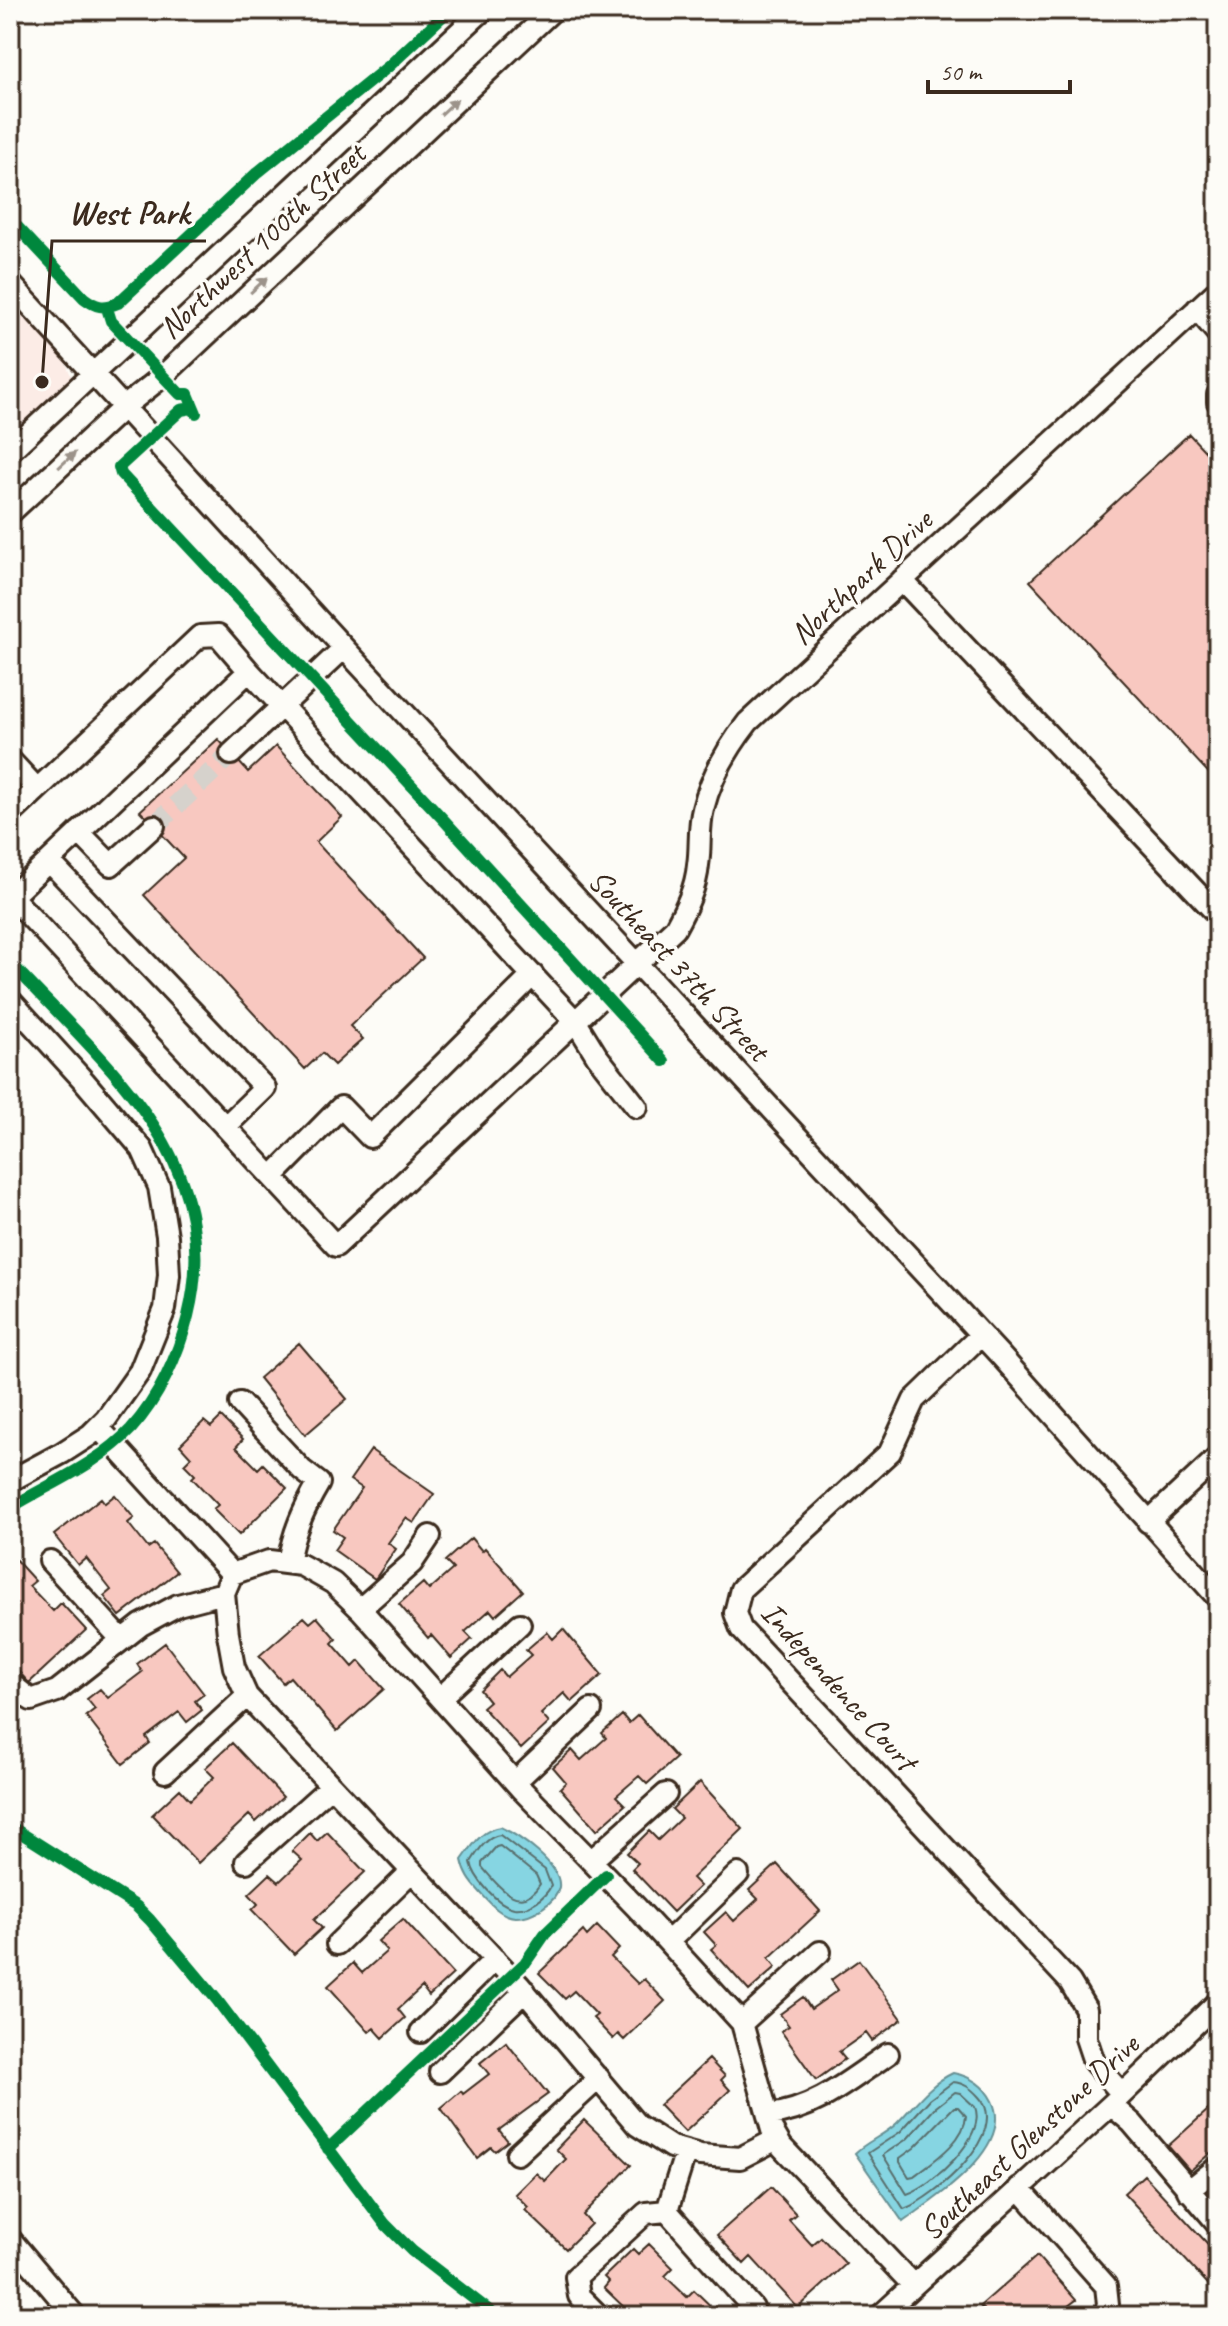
<svg xmlns="http://www.w3.org/2000/svg" width="1228" height="2326" font-family="Caveat,sans-serif">
	<style>
		.built { fill: #fcece6 }
		.water { fill: #86d5e2; stroke: #689194; stroke-width: 2 }
		.lines { fill: none; stroke-linecap: round; stroke-linejoin: round }
		.shore { stroke: #596e6c; stroke-width: 2 }
		.building { fill: #f8c8c0; stroke: #3b2a1e; stroke-width: 2 }
		.minor-tunnel { stroke: #d6d2cc; stroke-width: 20; stroke-dasharray: 20 10; stroke-linecap: butt }
		.minor-casing { stroke: #3b2a1e; stroke-width: 26 }
		.minor { stroke: #fdfcf7; stroke-width: 20 }
		.cycleway-casing { stroke: #fdfcf7; stroke-width: 17 }
		.cycleway { stroke: #00873e; stroke-width: 12 }
		.oneway { fill: #9c938a }
		.labels { text-anchor: middle; dominant-baseline: central; stroke-width: 7; stroke-linejoin: round; paint-order: stroke }
		.street-label { font-size: 32px; fill: #3b2a1e; stroke: #fdfcf7 }
		.leader { fill: none; stroke: #3b2a1e; stroke-width: 3 }
		.callout-dot { fill: #3b2a1e; stroke: #fdfcf7; stroke-width: 3 }
		.callout-label { font-size: 34px; text-anchor: middle; font-weight: bold; fill: #3b2a1e; stroke: #fdfcf7; stroke-width: 7; stroke-linejoin: round; paint-order: stroke }
	</style>
	<rect width="100%" height="100%" fill="#fdfcf7"/>
	<filter id="ink" filterUnits="userSpaceOnUse"><feTurbulence type="fractalNoise" baseFrequency=".0125" numOctaves="2"/><feDisplacementMap in="SourceGraphic" scale="16" xChannelSelector="R" yChannelSelector="G"/><feConvolveMatrix kernelMatrix="1 2 1 2 8 2 1 2 1" color-interpolation-filters="sRGB"/></filter>
	<g filter="url(#ink)">
		<path class="built" d="M10 302 65 361 76 388 75 401 70 410 10 467Z"/>
		<path class="water" d="M500 1827C518 1835 562 1865 559 1887 557 1903 530 1918 515 1917 500 1916 489 1902 480 1892 470 1881 465 1874 462 1860 473 1845 481 1830 500 1827Z
			M953 2073C969 2076 984 2085 992 2101 1015 2148 934 2199 903 2222L855 2153C867 2141 885 2135 897 2123 915 2105 929 2084 953 2073Z"/>
		<g class="lines">
			<path class="shore" d="M500 1835 545 1870 551 1886C545 1898 528 1910 514 1908 497 1905 473 1877 471 1862 478 1851 486 1837 500 1835Z
				M500 1846 536 1875 540 1884C520 1916 497 1885 482 1867V1863L496 1847Z
				M953 2082C964 2083 971 2088 979 2097 1012 2132 934 2198 904 2209L868 2153 900 2132 930 2099Z
				M955 2092 960 2093 975 2107C987 2137 932 2186 907 2194L883 2155 907 2139 936 2107Z
				M954 2107H958L966 2116C965 2141 932 2162 914 2176L909 2177 900 2162V2158L914 2148Z"/>
		</g>
		<path class="building" d="M1189 434 1218 465V783L1030 581Z
			M218 739 248 772 276 746 342 817 316 842 423 958 350 1026 363 1039 334 1065 322 1053 305 1069 144 895 184 858 140 811Z
			M299 1343 347 1399 305 1435 259 1378Z
			M221 1417 243 1439 236 1447 258 1469 263 1464 287 1488 239 1535 213 1509 218 1505 192 1478 195 1475 184 1464 191 1457 180 1445 204 1421 211 1427Z
			M371 1450 434 1494 414 1523 406 1518 388 1543 396 1549 375 1579 334 1550 343 1537 333 1530 362 1488 350 1480Z
			M115 1495 134 1518 128 1523 148 1548 154 1544 177 1572 120 1616 104 1596 111 1590 86 1558 78 1565 54 1535 101 1498 105 1503Z
			M471 1538 482 1551 485 1548 523 1591 495 1616 490 1610 465 1632 472 1639 451 1658 431 1635 428 1638 399 1604 423 1583 429 1590 453 1569 445 1561Z
			M14 1558 35 1581 29 1586 53 1611 61 1603 86 1630 29 1683 10 1662V1652L13 1649 10 1646V1562Z
			M304 1617 310 1623 317 1617 336 1639 332 1643 353 1667 359 1661 384 1689 337 1731 290 1677 283 1683 259 1656Z
			M563 1629 602 1675 572 1702 564 1693 541 1714 549 1723 521 1749 482 1707 489 1701 480 1690 500 1670 506 1677 531 1655 526 1650 547 1632 553 1639Z
			M165 1643 204 1694 195 1701 202 1710 187 1722 179 1712 146 1737 150 1743 123 1764 86 1716 95 1709 87 1699 100 1689 108 1698 142 1672 137 1664Z
			M622 1715 629 1723 638 1715 676 1758 647 1784 639 1776 616 1796 625 1805 597 1830 560 1788 566 1782 553 1767 572 1750 581 1760 606 1738 602 1733Z
			M232 1743 283 1797 256 1822 249 1815 198 1863 152 1815 180 1789 190 1800 214 1777 205 1768Z
			M700 1782 743 1829 692 1878 700 1886 673 1912 632 1869 638 1863 627 1853 649 1831 658 1840 681 1818 672 1809Z
			M327 1832 365 1872 314 1920 322 1928 294 1954 252 1910 258 1904 249 1894 270 1874 279 1882 302 1860 292 1851 310 1833 317 1841Z
			M777 1864 820 1911 769 1958 776 1967 749 1991 711 1949 716 1945 704 1932 726 1912 734 1921 758 1899 749 1890Z
			M403 1919 453 1974 429 1996 422 1987 398 2009 405 2018 383 2038 374 2028 369 2032 328 1986 353 1963 362 1973 387 1951 378 1941Z
			M597 1926 619 1949 611 1957 638 1984 644 1979 665 2001 624 2040 618 2034 613 2039 593 2018 597 2015 574 1991 565 1999 539 1973 583 1931 587 1936Z
			M859 1960 902 2019 872 2041 866 2033 839 2052 845 2059 816 2080 781 2031 789 2026 780 2014 803 1997 811 2009 838 1990 831 1980Z
			M506 2042 548 2094 499 2130 508 2141 495 2151 491 2147 477 2158 441 2108 461 2091 463 2094 489 2074 480 2063Z
			M709 2059 725 2076 721 2080 730 2090 685 2132 659 2105Z
			M1218 2101V2146L1190 2171 1168 2146Z
			M584 2120 631 2165 583 2215 591 2224 566 2249 525 2210 528 2207 515 2194 536 2173 545 2181 566 2159 556 2149Z
			M1144 2175 1218 2255V2295L1124 2193Z
			M771 2187 796 2214 789 2220 812 2245 821 2237 846 2264 798 2308 751 2257 744 2264 717 2235Z
			M649 2244 673 2268 665 2276 687 2297 694 2290 721 2316H633L604 2288 609 2282 604 2277 633 2249 638 2254Z
			M1037 2256 1076 2300 1055 2316H976L983 2309 980 2306Z"/>
		<g class="lines">
			<path class="minor-tunnel" d="M154 826 231 754"/>
			<defs>
				<path id="minor" d="M10 283 344 648 999 1354 1218 1598
					M1197 309 1218 334
					M1218 395V402
					M10 451 483 10
					M10 513 124 407 163 376 553 10
					M902 580 1218 915
					M249 671 576 1022 597 1056 637 1107
					M231 754 344 648
					M10 760 37 789
					M10 815 200 636 218 635 249 671 10 898
					M79 832 111 865 154 826
					M49 861 265 1088 225 1127
					M10 895 336 1246 675 928C686 908 696 888 698 865 701 847 698 828 703 809 711 776 727 749 748 722L1218 290
					M10 1000 84 1081 142 1149 159 1187 167 1236 169 1275 165 1309 140 1371 106 1419 90 1435 62 1453 10 1481
					M272 1177 341 1107 370 1137 533 975
					M981 1335 914 1400 890 1452 741 1589 735 1613 741 1629 1070 1982 1086 2009V2038L1094 2062 1122 2094
					M240 1403 302 1470 319 1483C303 1510 293 1533 288 1563
					M98 1427 232 1574 224 1593 228 1634 234 1667 247 1696 519 1985 637 2125 671 2147 700 2155 740 2158 777 2139
					M1148 1522 1218 1457
					M50 1561 122 1640
					M232 1574 269 1561 301 1565 333 1583 362 1611 522 1790 636 1907 742 2023 772 2130 782 2147 912 2284
					M360 1609 412 1563 430 1536
					M10 1683 31 1700 57 1691 141 1625 178 1605 224 1593
					M440 1698 520 1624
					M165 1772 247 1696
					M515 1782 591 1710
					M591 1861 666 1794
					M246 1862 331 1786
					M668 1942 738 1874
					M337 1944 412 1871
					M742 2023 820 1952
					M421 2032 495 1959
					M440 2072 525 1991
					M1111 2105 1132 2123 1218 2224
					M769 2115C815 2110 850 2080 888 2054
					M517 2154 599 2078
					M1019 2188 1106 2286 1108 2304 1104 2316
					M1188 2191 1218 2167
					M667 2211 686 2151
					M10 2239 75 2316
					M599 2316 579 2296 576 2277 646 2213 667 2211 753 2308
					M880 2316 1111 2105 1218 2002"/>
			</defs>
			<use href="#minor" class="minor-casing"/>
			<use href="#minor" class="minor"/>
			<defs>
				<path id="cycleway" d="M10 219 84 298C96 307 103 309 118 303L257 173 389 66 449 10
					M107 308 111 321 180 394H188L196 413
					M192 408 181 410 119 467 121 474 442 818 664 1061
					M10 962C105 1065 227 1159 188 1316 178 1356 159 1398 131 1429 97 1465 51 1483 10 1508
					M10 1826 136 1906 150 1920 217 2000 385 2224 412 2251 496 2316
					M328 2149 525 1963 545 1934 606 1875"/>
			</defs>
			<use href="#cycleway" class="cycleway-casing"/>
			<use href="#cycleway" class="cycleway"/>
		</g>
		<defs><path id="oneway-solid" d="M-6-.8H1V-3.2L6.5 0L1 3.2V.8H-6Z" transform="scale(2)"/></defs>
		<g class="oneway">
			<use href="#oneway-solid" transform="translate(449 107) rotate(-43)"/>
			<use href="#oneway-solid" transform="translate(259 285) rotate(-43)"/>
			<use href="#oneway-solid" transform="translate(67 460) rotate(-43)"/>
		</g>
	</g>
	<g class="labels">
		<g class="street-label">
			<text transform="translate(262 241) rotate(-43)">Northwest 100th Street</text>
			<text transform="translate(861 577) rotate(-43)">Northpark Drive</text>
			<text transform="translate(679 965) rotate(47)">Southeast 37th Street</text>
			<text transform="translate(839 1686) rotate(48)">Independence Court</text>
			<text transform="translate(1029 2137) rotate(-43)">Southeast Glenstone Drive</text>
		</g>
	</g>
	<path class="leader" d="M42 382L52 241H206"/>
	<circle class="callout-dot" cx="42" cy="382" r="8"/>
	<g class="callout-label">
		<text x="129" y="224">West Park</text>
	</g>
	<rect width="1228" height="2326" fill="none" stroke="#fdfcf7" stroke-width="40"/>
	<rect x="20" y="20" width="1188" height="2286" fill="none" stroke="#3b2a1e" stroke-width="3" filter="url(#ink)"/>
	<path d="M928 80v12h142v-12" fill="none" stroke="#3b2a1e" stroke-width="4"/>
	<text x="940" y="80" font-size="24" fill="#3b2a1e" stroke="#fdfcf7" stroke-width="6" paint-order="stroke">50 m</text>
</svg>
